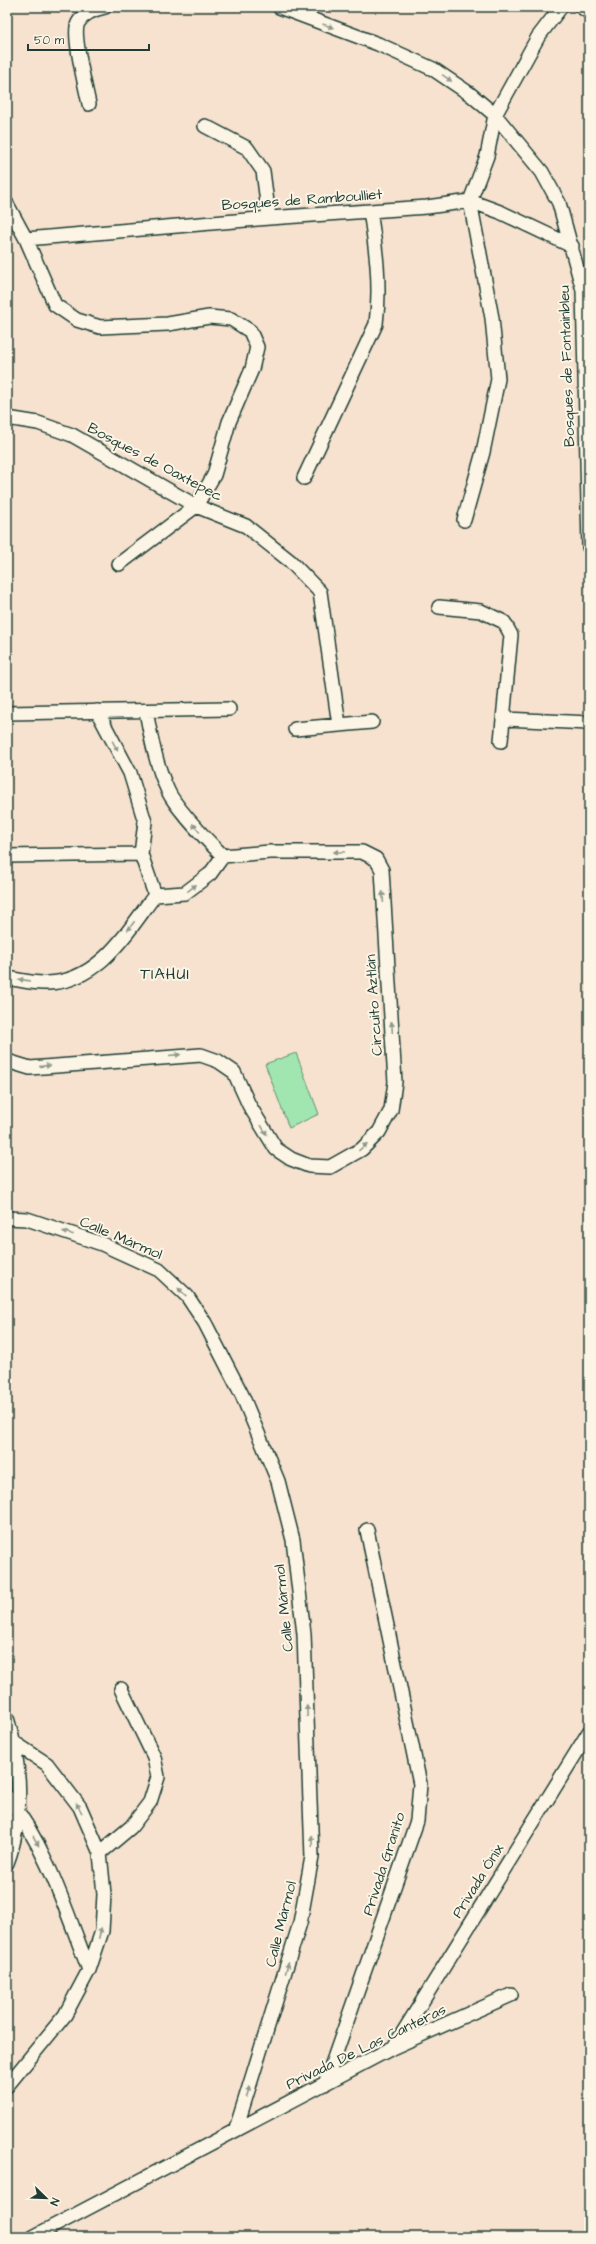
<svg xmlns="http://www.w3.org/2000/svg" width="596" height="2244" font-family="'Architects Daughter',sans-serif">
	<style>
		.green { fill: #a1e5b1; stroke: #609172 }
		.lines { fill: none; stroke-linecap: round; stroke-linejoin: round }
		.minor-casing { stroke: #1f3d34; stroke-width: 16 }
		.minor { stroke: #fcf5e5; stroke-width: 13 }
		.oneway { fill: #8e998c }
		.labels { text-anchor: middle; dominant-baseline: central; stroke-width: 4; stroke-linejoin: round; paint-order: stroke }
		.street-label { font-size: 15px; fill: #1f3d34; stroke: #fcf5e5 }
		.neighbourhood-label { font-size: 16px; letter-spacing: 1px; fill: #1f3d34; stroke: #fcf5e5 }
	</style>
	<rect width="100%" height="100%" fill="#f6e2cf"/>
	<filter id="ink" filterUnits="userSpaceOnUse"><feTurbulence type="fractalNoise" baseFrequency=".025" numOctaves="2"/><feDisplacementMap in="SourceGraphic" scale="8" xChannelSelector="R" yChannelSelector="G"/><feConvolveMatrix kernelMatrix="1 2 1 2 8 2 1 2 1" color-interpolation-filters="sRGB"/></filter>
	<g filter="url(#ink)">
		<path class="green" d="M296 1053 319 1114 289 1128 265 1064Z"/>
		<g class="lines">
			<defs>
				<path id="minor" d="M279 7 378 44 433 69 470 94 495 115 542 172 559 203 583 290 589 547
					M581 7 589 12
					M89 104C86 89 72 34 78 23 83 14 96 9 105 7
					M205 126 247 148 263 171 269 218
					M470 201 487 156 495 115 538 37 561 7
					M7 204 26 239 55 305 77 320 100 327 168 324 209 317 231 319 250 331 257 347 252 369 229 422 214 475 196 506 119 564
					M26 239 269 218 427 207 470 201 500 212 572 246
					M7 418 38 423 72 435 196 506 246 526 290 561 320 592 339 725
					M304 478 376 324C381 285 376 249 370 211
					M464 520 483 452 498 379 492 318 470 201
					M439 607 481 611 504 622 511 635 501 741
					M97 711 130 773 145 822 141 854 155 895
					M146 711C151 738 156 765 168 791 177 810 207 840 223 856
					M7 713 229 709
					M505 719 589 723
					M295 729 372 722
					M7 856 141 854
					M7 978C20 980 34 984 47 983 99 982 127 932 155 895L185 893 210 874 223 856 270 852H362L376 859 382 870 395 1082 391 1110 379 1132 362 1149 330 1167 309 1166 291 1159 276 1149 249 1105 234 1072 218 1061 201 1055 30 1068 7 1061
					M7 1218 27 1219 102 1244 159 1270 187 1296 205 1323 242 1395 278 1481 293 1540 304 1634 312 1857 300 1923 236 2129
					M7 1718C21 1762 24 1818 7 1863
					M7 1738 47 1764 80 1807 100 1853 104 1894 102 1931 89 1970 65 2015 7 2086
					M7 1797C47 1847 66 1911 89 1970
					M100 1853 131 1827 150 1802 158 1777 154 1757 121 1689
					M394 2047 589 1732
					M325 2084 417 1821 420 1784 367 1530
					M33 2237 394 2047 511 1995"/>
			</defs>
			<use href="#minor" class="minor-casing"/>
			<use href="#minor" class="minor"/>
		</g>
		<defs><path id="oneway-solid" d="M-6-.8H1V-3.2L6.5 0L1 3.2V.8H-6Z"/></defs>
		<g class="oneway">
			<use href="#oneway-solid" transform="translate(328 26) rotate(20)"/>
			<use href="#oneway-solid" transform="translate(447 78) rotate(34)"/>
			<use href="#oneway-solid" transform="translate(115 746) rotate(62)"/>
			<use href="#oneway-solid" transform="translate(196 828) rotate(-130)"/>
			<use href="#oneway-solid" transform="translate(339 852) rotate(180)"/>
			<use href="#oneway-solid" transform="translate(192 888) rotate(-38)"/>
			<use href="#oneway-solid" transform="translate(383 897) rotate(-94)"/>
			<use href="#oneway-solid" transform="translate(131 926) rotate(127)"/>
			<use href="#oneway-solid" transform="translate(24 980) rotate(-172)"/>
			<use href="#oneway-solid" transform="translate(392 1027) rotate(-94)"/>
			<use href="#oneway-solid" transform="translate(175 1055) rotate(-5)"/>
			<use href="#oneway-solid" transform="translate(45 1066) rotate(-5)"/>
			<use href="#oneway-solid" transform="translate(264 1130) rotate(59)"/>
			<use href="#oneway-solid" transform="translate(363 1147) rotate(-40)"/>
			<use href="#oneway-solid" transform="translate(68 1233) rotate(-162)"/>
			<use href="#oneway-solid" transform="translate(182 1292) rotate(-137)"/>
			<use href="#oneway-solid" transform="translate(307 1711) rotate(-92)"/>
			<use href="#oneway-solid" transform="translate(79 1808) rotate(-120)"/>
			<use href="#oneway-solid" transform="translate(36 1841) rotate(60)"/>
			<use href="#oneway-solid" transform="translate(312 1841) rotate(-92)"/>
			<use href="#oneway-solid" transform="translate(100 1933) rotate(-77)"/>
			<use href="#oneway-solid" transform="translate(287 1968) rotate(-73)"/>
			<use href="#oneway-solid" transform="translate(248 2092) rotate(-73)"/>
		</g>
	</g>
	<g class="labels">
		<g class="street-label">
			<text transform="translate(302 200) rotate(-4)">Bosques de Ramboulliet</text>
			<text transform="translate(567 366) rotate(-92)">Bosques de Fontainbleu</text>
			<text transform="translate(155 462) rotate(28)">Bosques de Oaxtepec</text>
			<text transform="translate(374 1005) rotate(-94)">Circuito Aztlán</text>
			<text transform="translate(121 1238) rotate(23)">Calle Mármol</text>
			<text transform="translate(284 1608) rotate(-96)">Calle Mármol</text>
			<text transform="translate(384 1864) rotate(-72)">Privada Granito</text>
			<text transform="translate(478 1881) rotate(-58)">Privada Ónix</text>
			<text transform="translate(281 1924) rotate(-76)">Calle Mármol</text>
			<text transform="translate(366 2047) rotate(-26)">Privada De Las Canteras</text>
		</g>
		<g class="neighbourhood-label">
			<text x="165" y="974">TIAHUI</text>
		</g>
	</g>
	<rect width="596" height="2244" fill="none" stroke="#fcf5e5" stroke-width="24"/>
	<rect x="12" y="12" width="572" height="2220" fill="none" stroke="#1f3d34" stroke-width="1.5" filter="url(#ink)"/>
	<g transform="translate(46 2198) rotate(113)" stroke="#fcf5e5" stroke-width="3" paint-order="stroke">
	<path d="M0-3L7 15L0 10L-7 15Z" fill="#1f3d34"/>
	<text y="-6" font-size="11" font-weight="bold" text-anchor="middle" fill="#1f3d34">N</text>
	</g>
	<path d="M28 44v6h121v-6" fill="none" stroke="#1f3d34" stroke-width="2"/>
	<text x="34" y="44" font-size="12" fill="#1f3d34" stroke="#fcf5e5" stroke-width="3" paint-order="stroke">50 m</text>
</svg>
